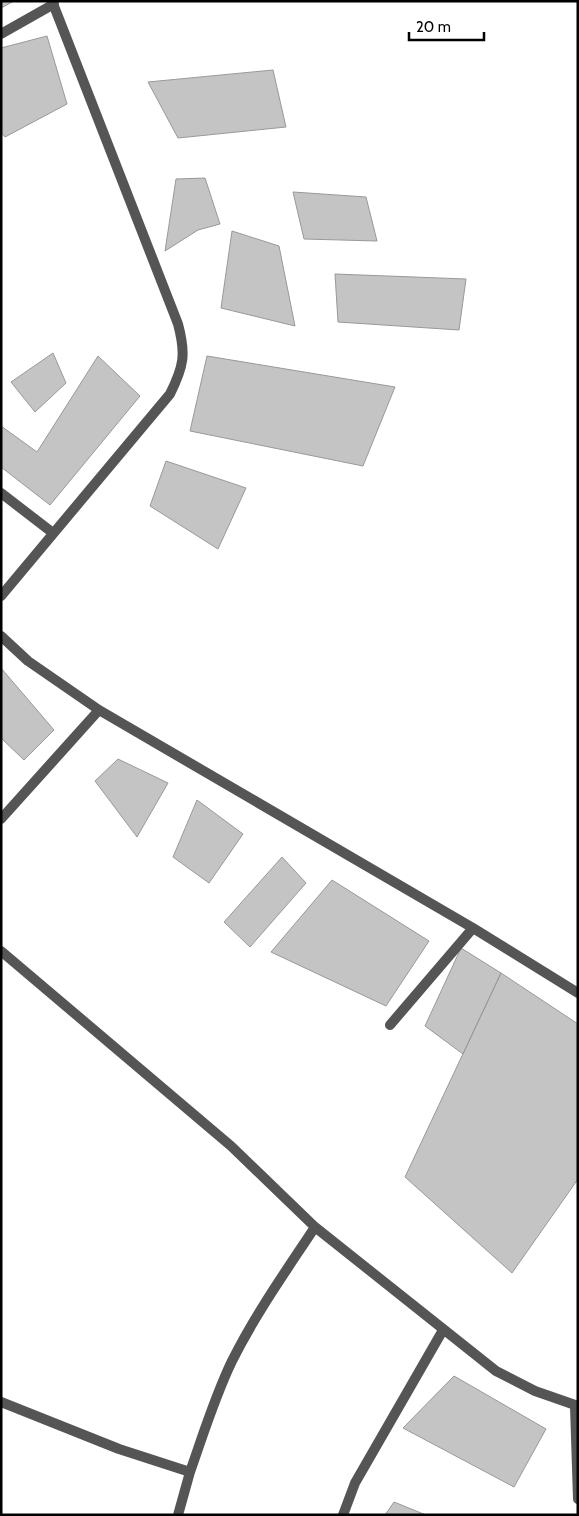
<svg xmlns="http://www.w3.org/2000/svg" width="579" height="1516" font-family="Cabin,sans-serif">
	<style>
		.building { fill: #c4c4c4; stroke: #999 }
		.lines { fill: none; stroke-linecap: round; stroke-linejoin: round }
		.minor { stroke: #555; stroke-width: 10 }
	</style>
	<rect width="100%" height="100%" fill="#fff"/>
	<path class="building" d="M1 1H14L1 8Z
		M47 36 67 104 5 137 1 132V48Z
		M273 70 286 127 178 138 148 82Z
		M205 178 220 224 198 230 165 251 176 179Z
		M293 192 366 197 377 241 304 239Z
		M232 231 279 246 295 326 221 308Z
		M335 274 466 279 459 330 338 322Z
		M53 353 66 383 35 412 11 382Z
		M98 356 140 396 50 505 1 467V426L37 452Z
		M207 356 395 387 363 466 190 431Z
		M166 461 246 488 218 549 150 506Z
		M1 668 54 730 24 760 1 738Z
		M118 759 168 783 137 837 95 781Z
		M197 800 243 834 209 883 173 857Z
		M282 857 306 883 250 947 224 922Z
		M332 880 429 941 386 1006 271 952Z
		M461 948 501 973 463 1054 425 1026Z
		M501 973 578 1024V1179L512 1273 405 1177Z
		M454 1376 546 1429 514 1487 403 1428Z
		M394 1502 426 1515H385Z"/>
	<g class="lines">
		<path class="minor" d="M1 34 54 4
			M1 493 53 533
			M1 596 170 394C184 366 186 354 178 324L52 1
			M1 636 28 661 99 710 473 928 578 993
			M1 819 99 710
			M1 951 231 1146 315 1227
			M390 1025 473 928
			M1 1402 119 1449 190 1472C203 1435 215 1396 232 1361 256 1313 286 1271 315 1227L496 1371 535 1391 578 1406
			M575 1406 578 1499
			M178 1515 190 1472
			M343 1515 355 1483 443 1330"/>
	</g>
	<rect width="579" height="1516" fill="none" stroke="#000000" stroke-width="5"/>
	<path d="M409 32v8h75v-8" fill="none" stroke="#000000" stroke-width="2.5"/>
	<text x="416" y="32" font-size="15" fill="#000000" stroke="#ffffff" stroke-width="4" paint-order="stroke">20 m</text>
</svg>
